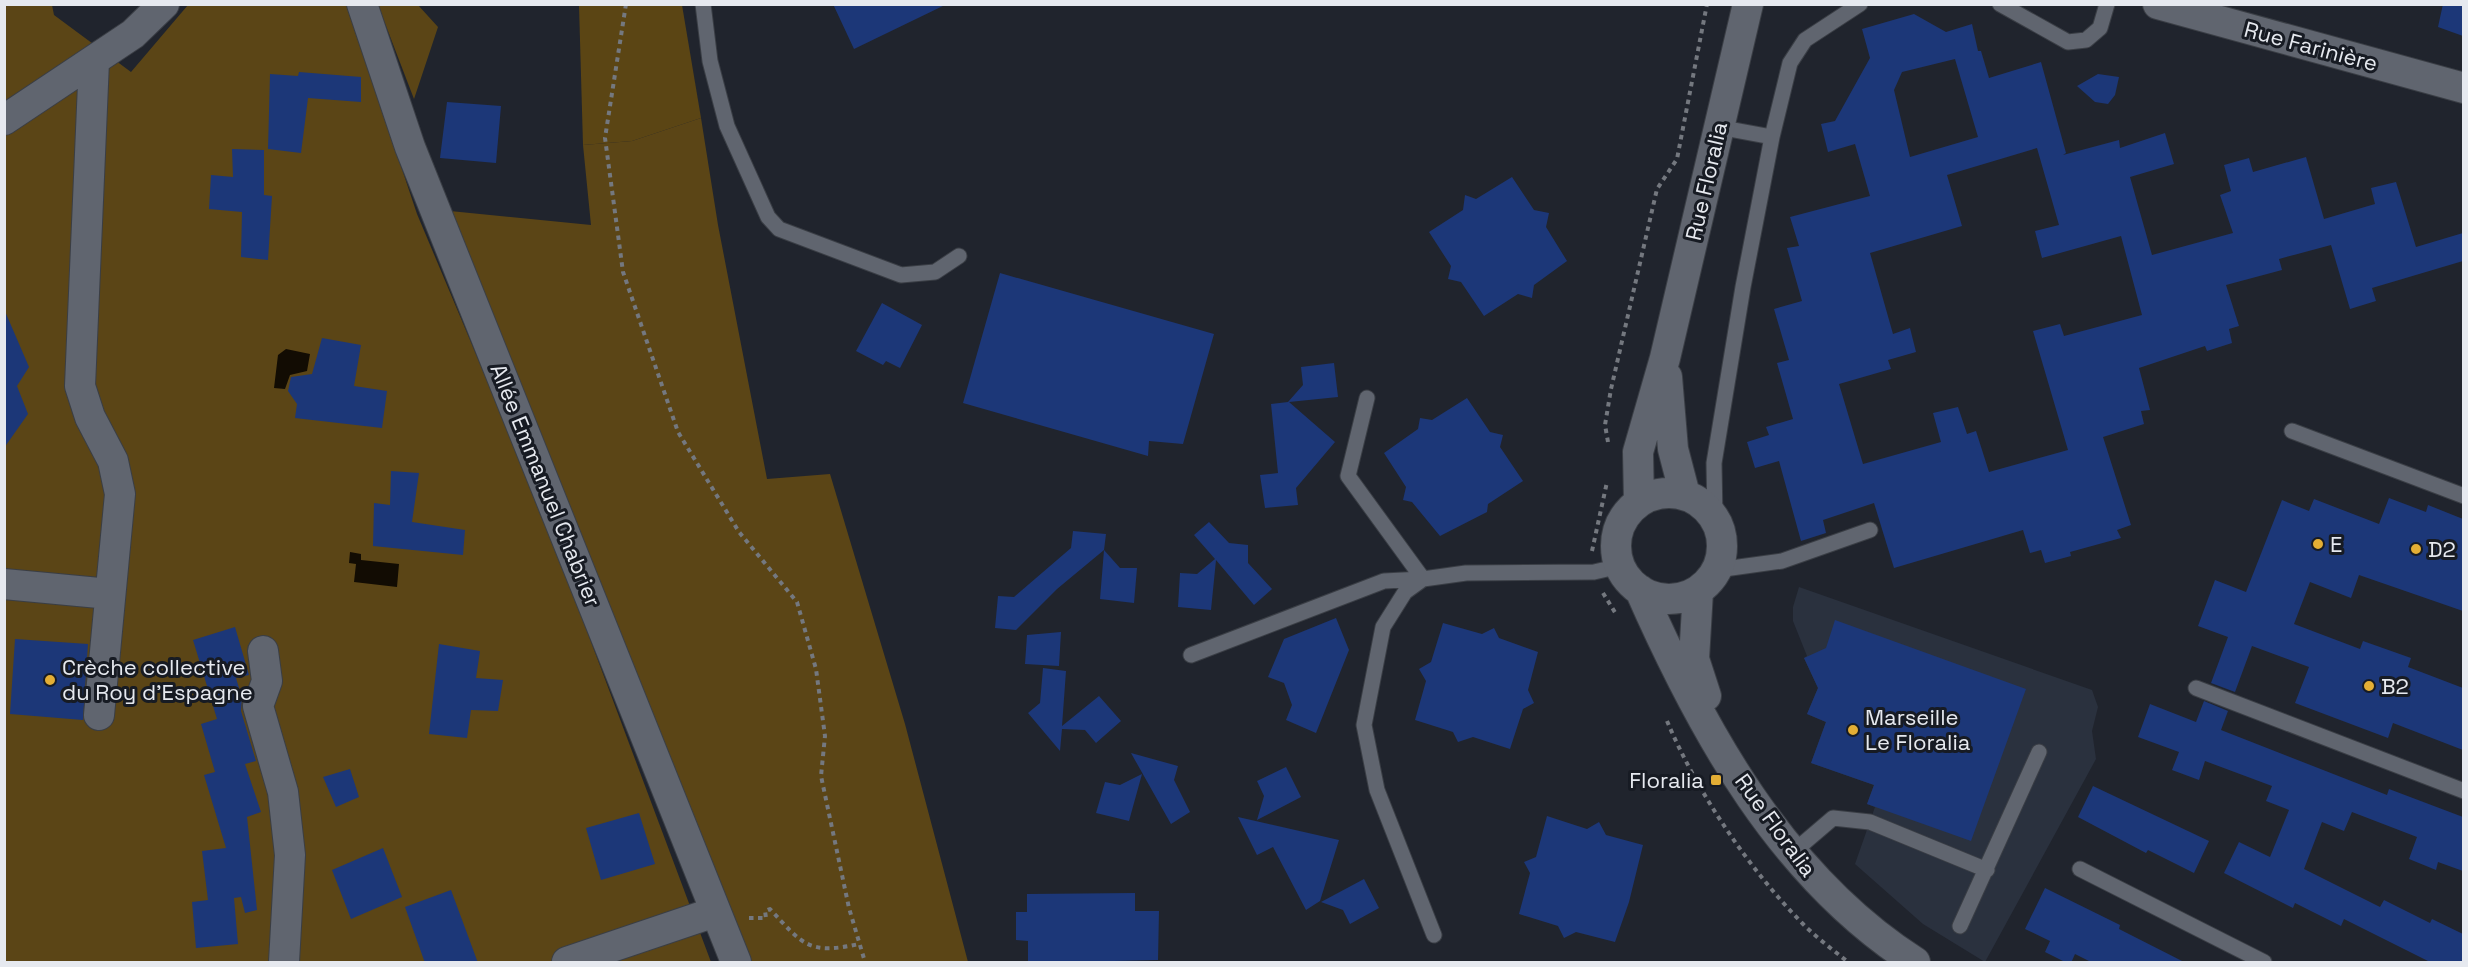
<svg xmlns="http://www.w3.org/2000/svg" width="2468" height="967" font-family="'Space Grotesk',sans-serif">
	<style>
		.built { fill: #2a313e }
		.green { fill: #5b4514 }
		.forest { fill: #5b4516 }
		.water { fill: #120c03 }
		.building { fill: #1c3778; fill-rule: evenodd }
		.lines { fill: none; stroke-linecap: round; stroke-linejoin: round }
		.service-casing { stroke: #3a3e45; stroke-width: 17 }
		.minor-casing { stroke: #3a3e45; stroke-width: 32 }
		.path { stroke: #74787f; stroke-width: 4; stroke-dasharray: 4.5 4.5; stroke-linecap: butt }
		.service { stroke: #60656f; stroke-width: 15 }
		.minor { stroke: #60656f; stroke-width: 30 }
		.poi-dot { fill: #e3ae35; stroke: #171b23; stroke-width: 2 }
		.labels { text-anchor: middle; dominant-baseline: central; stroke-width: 6; stroke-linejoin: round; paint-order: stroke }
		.street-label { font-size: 22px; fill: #e6e9ef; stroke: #171b23 }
		.poi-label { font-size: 22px; fill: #e6e9ef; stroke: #171b23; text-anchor: start }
	</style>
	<rect width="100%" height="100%" fill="#20242d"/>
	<path class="built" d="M1799 587 2092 690 2098 707 2092 731 2096 759 1985 962 1923 924 1855 864 1875 807 1867 804 1874 785 1811 763 1826 722 1807 714 1818 688 1804 658 1807 656 1793 621V607Z"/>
	<path class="green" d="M579 5H682L701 118 632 141 583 145Z"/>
	<path class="forest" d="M5 5H52L54 15 131 72 188 5H347L417 214 542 511 711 962H5Z
		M378 5H418L438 27 414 99Z
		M701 118 718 225 767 479 830 474 905 724 968 962H746L450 211 591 225 583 145 632 141Z"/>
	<path class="water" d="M286 349 310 354 307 371 290 375 285 389 274 388 278 355Z
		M350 552 361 554V560L399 564 397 587 354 582 356 564 349 563Z"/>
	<path class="building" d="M833 4H947L854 49Z
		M2443 4H2463V36L2438 27Z
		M1914 14 1946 32 1972 24 1978 51H1981L1989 78 2041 62 2066 153 2063 155 2119 140 2120 148 2165 133 2174 164 2130 177 2152 255 2233 233 2220 195 2231 191 2224 165 2249 158 2253 172 2306 157 2324 219 2375 204 2371 188 2396 182 2416 247 2463 233V261L2372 288 2376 301 2350 309 2331 245 2279 259 2282 270 2226 285 2239 326 2229 329 2232 343 2207 351 2205 346 2139 368 2150 410 2141 411 2144 424 2103 437 2131 525 2117 530 2121 538 2070 552 2071 556 2045 563 2041 550 2030 553 2023 530 1894 568 1874 503 1823 520 1826 533 1801 541 1779 461 1755 468 1747 442 1769 435 1766 427 1793 419 1777 363 1789 360 1774 309 1802 301 1787 248 1799 246 1790 217 1870 196 1855 144 1828 152 1821 124 1835 121 1870 58 1862 29ZM1955 59 1978 137 1910 157 1894 90 1902 72ZM2037 148 2059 225 2035 231 2042 258 2121 236 2142 315 2064 336 2060 324 2033 331 2068 450 1989 472 1976 431 1967 434 1958 407 1933 413 1941 442 1863 464 1839 384 1891 369 1888 360 1916 352 1910 328 1893 334 1870 253 1962 226 1947 175Z
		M299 72 361 77V102L308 98 301 153 268 149 270 74 298 76Z
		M2098 74 2119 77 2115 95 2108 104 2095 102 2077 86Z
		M447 102 501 106 496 163 440 158Z
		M232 149 264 150V195L272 196 268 260 241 257 242 212 209 209 211 175 233 177Z
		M1512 177 1534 210 1549 213 1546 227 1567 261 1534 285 1532 298 1518 294 1484 316 1461 282 1448 279 1451 266 1429 232 1463 210 1465 195 1476 199Z
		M1000 273 1214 334 1183 444 1149 441 1148 456 963 403Z
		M882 303 922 325 900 368 886 361 883 365 856 351Z
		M4 309 29 367 17 386 28 414 4 448Z
		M322 338 361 345 354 386 387 391 382 428 295 418 297 404 288 391 291 377 312 374Z
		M1334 363 1338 397 1289 402 1335 442 1296 488 1298 505 1265 508 1260 475 1278 473 1271 404 1288 402 1303 385 1301 367Z
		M1467 398 1490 432 1503 435 1500 447 1523 481 1488 504 1487 512 1440 536 1412 502 1403 500 1406 487 1384 453 1418 429 1420 418 1432 420Z
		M391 471 419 473 412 522 465 530 463 555 373 546 374 503 390 505Z
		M2389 498 2426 512 2428 505 2463 519V611L2359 575 2351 598 2310 582 2294 624 2360 649 2363 641 2411 658 2408 667 2463 688V750L2393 723 2388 738 2295 703 2309 667 2252 646 2235 692 2211 683 2228 637 2198 626 2215 580 2246 592 2282 500 2309 511 2314 499 2379 524Z
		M1209 522 1229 543 1248 545V563L1272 589 1254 605 1216 560 1211 610 1178 607 1180 573 1197 574 1215 559 1194 535Z
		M1073 531 1106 534 1104 550 1120 568H1137L1134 603 1100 599 1104 550 1057 589 1016 630 995 628 998 596 1014 597 1071 548Z
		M1336 618 1349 650 1316 733 1286 720 1292 705 1284 683 1268 677 1284 639Z
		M1835 620 2026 689 1971 841 1867 804 1874 785 1811 763 1826 722 1807 714 1818 688 1804 658 1826 648Z
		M1443 623 1482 634 1494 628 1499 638 1538 652 1528 690 1534 703 1523 709 1510 749 1473 737 1458 742 1453 732 1415 720 1426 681 1419 669 1431 662Z
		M235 627 249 675 236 678 242 698 241 711 256 761 245 764 261 812 247 817 257 910 245 913 241 897 234 898 238 944 196 948 192 902 208 900 202 851 226 848 204 775 215 772 201 724 217 719 193 640Z
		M1061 632 1059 666 1025 664 1027 635Z
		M15 639 88 644 83 720 10 714Z
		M439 644 480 651 476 678 503 680 498 711 471 710 467 738 429 734Z
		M1043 668 1066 671 1062 726 1099 696 1121 721 1096 743 1085 730 1062 729 1060 751 1028 713 1040 703Z
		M2204 701 2228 711 2221 730 2387 795 2389 789 2463 817V871L2438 862 2436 870 2409 859 2417 837 2352 812 2344 831 2322 822 2304 869 2380 907 2384 900 2430 923 2432 919 2463 934V963H2432L2344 919 2341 926 2295 903 2293 908 2224 873 2239 842 2270 857 2289 810 2266 801 2272 786 2205 761 2199 780 2172 770 2179 752 2138 737 2150 704 2196 722Z
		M1131 753 1178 766 1174 780 1190 812 1171 824Z
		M1286 767 1301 797 1257 820 1264 796 1257 781Z
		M350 769 359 797 336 807 323 777Z
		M1142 774 1129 821 1096 813 1105 782 1120 785Z
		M2093 786 2209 841 2194 873 2148 850 2146 853 2078 817Z
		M639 813 655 864 601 880 586 828Z
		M1547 816 1587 829 1599 822 1606 835 1643 845 1629 902 1615 942 1576 932 1564 938 1558 926 1519 914 1530 873 1524 862 1536 857Z
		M1238 817 1339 840 1320 901 1306 910 1273 847 1257 855Z
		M383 848 402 897 351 919 332 870Z
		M1364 879 1379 908 1350 924 1343 910 1321 902Z
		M2045 888 2120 925 2119 929 2186 963H2093L2075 954 2071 963H2067L2045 952 2050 941 2025 929Z
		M451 890 478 963H425L405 907Z
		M1135 893V911H1159L1158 960 1028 963V941L1016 940V912H1027V894Z"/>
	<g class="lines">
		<defs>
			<path id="service" d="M703 4 710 61 727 126 768 217 779 229 901 275 935 272 959 256
				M2000 4 2068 42 2086 40 2100 28 2107 4
				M1718 127 1772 137
				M1367 398 1348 476 1423 579
				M2292 431 2464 496
				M1715 519 1714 463 1743 287 1772 137 1790 63 1805 40 1860 4
				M1717 570 1782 561 1870 530
				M1191 655 1384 581 1423 579
				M2196 688 2464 791
				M1792 853 1833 818 1870 822 1987 870
				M2080 869 2264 962
				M1960 926 2039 752
				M1434 935 1377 790 1364 725 1383 627 1405 592 1423 579 1466 573 1594 572 1620 566"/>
			<path id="minor" d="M362 4 410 147 736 962
				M2158 4 2464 88
				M94 61 80 386 90 417 113 461 120 494 99 715
				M4 120 133 34 164 4
				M1667 377 1673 449 1685 495
				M1616 546a53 53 0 1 1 106 0a53 53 0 1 1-106 0Z
				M1639 502 1638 452 1665 358 1748 4
				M4 584 110 594
				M1640 590C1702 731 1782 877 1915 962
				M1698 591 1694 659 1706 696
				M263 651 267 681 258 706 283 792 290 855 284 962
				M567 962 715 912"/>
		</defs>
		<use href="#service" class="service-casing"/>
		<use href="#minor" class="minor-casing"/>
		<path class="path" d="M626 4 605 138 623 272 678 432 739 532 797 602 816 669 825 736 821 776 849 908 865 962
			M1608 442 1605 425 1611 389 1657 189 1677 159 1707 4
			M1592 551 1607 482
			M1603 593 1616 614
			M1667 721C1697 792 1748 868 1803 924 1817 938 1833 950 1848 962
			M749 918H766L765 911 770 909C803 945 809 955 859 944"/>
		<use href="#service" class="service"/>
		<use href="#minor" class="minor"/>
	</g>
	<g class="poi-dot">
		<circle cx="2318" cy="544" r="6"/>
		<circle cx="2416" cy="549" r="6"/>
		<circle cx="50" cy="680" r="6"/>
		<circle cx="2369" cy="686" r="6"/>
		<circle cx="1853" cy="730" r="6"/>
		<rect x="1710" y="774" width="12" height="12" rx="3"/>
	</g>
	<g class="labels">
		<g class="street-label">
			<text transform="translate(2311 46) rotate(15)">Rue Farinière</text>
			<text transform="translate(1706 181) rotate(-77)">Rue Floralia</text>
			<text transform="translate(546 485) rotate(68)">Allée Emmanuel Chabrier</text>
			<text transform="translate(1776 825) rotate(54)">Rue Floralia</text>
		</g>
		<g class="poi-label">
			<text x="2330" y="544">E</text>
			<text x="2428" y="549">D2</text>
			<text x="62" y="667">Crèche collective<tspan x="62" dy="25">du Roy d'Espagne</tspan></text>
			<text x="2381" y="686">B2</text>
			<text x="1865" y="717">Marseille<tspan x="1865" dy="25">Le Floralia</tspan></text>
			<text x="1704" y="780" text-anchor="end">Floralia</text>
		</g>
	</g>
	<rect width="2468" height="967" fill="none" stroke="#e6e9ef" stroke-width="12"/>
</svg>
